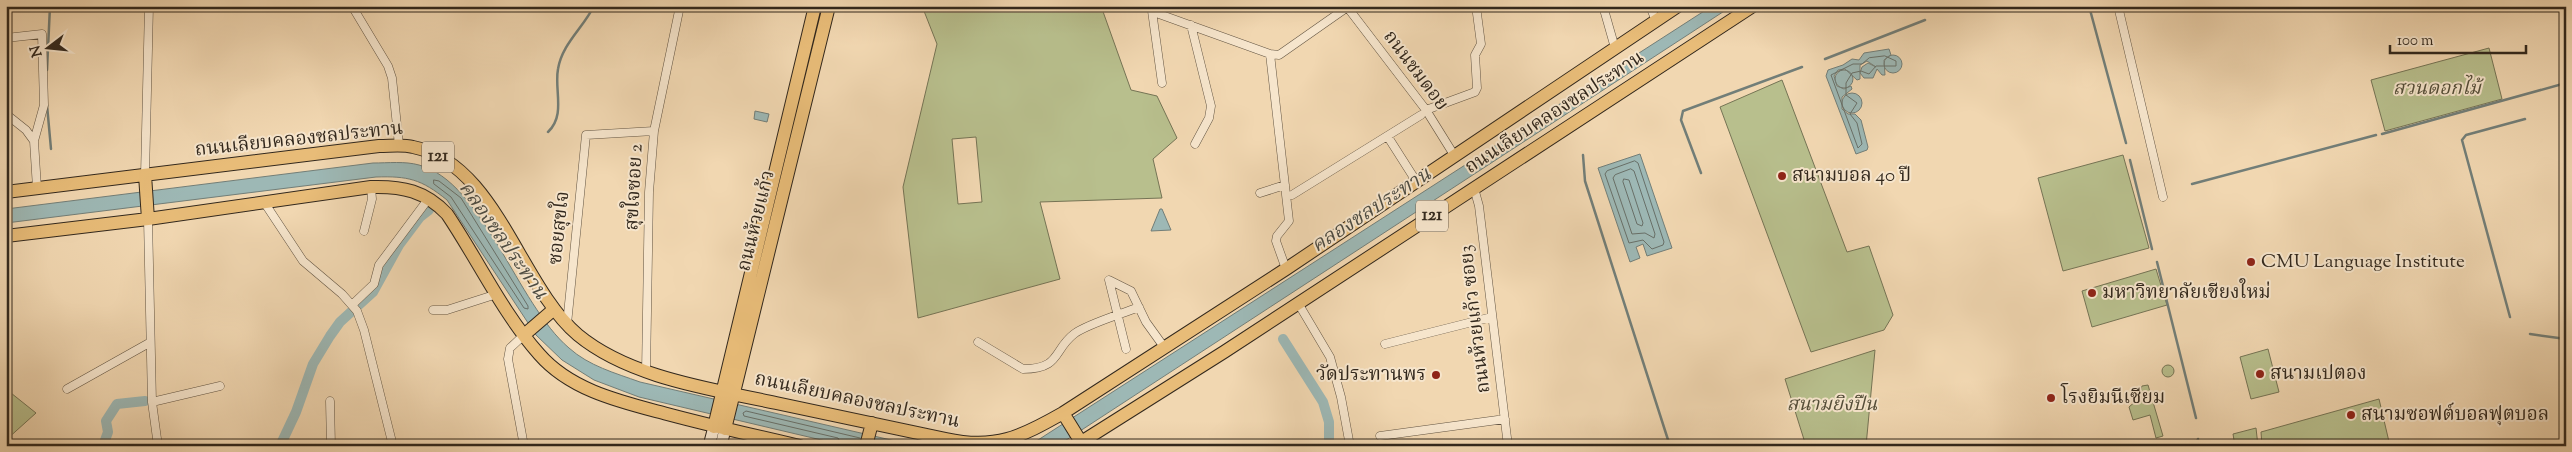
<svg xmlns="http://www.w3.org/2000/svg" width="2572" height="452" font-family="'Sorts Mill Goudy','Noto Serif Thai',serif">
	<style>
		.green { fill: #b8bf8d; stroke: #757455; fill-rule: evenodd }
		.water { fill: #9db8b5; stroke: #727e78 }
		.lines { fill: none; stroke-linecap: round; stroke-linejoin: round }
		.shore { stroke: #687069; stroke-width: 1 }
		.stream { stroke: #727e78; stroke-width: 2.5 }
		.canal { stroke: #9db8b5; stroke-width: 10 }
		.minor-casing { stroke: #625442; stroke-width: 9 }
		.secondary-casing { stroke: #32281d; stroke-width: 13 }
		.primary-casing { stroke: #32281d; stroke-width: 14 }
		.minor { stroke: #f6e5cc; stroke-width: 8 }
		.secondary { stroke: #f6e5cc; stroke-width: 11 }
		.primary { stroke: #e8bc78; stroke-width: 12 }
		.poi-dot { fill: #8f2418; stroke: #f6e5cc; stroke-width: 2 }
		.labels { text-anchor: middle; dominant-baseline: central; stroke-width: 4; stroke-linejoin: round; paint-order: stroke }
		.shield { fill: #f6e5cc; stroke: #6d6152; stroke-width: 1 }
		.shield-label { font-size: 18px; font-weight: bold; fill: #32281d }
		.street-label { font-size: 19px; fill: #32281d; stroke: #f6e5cc }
		.park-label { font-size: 19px; font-style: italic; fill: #544e39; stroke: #f6e5cc }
		.poi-label { font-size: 19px; fill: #32281d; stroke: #f6e5cc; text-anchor: start }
		.water-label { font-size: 20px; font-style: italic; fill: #4d4c43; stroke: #f6e5cc }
	</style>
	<rect width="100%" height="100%" fill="#f1d7b1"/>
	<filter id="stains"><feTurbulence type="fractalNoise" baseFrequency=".004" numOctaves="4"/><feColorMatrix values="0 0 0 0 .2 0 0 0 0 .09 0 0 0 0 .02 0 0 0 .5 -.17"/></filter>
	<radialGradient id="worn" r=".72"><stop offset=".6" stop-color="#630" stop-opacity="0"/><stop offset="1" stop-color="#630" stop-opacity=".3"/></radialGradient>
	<path class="green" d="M922 6H1101L1131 90 1157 96 1177 138 1153 159 1162 198 1040 202 1060 279 918 318 903 187 937 44ZM976 137 982 202 958 204 952 139Z
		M2489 48 2502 99 2385 131 2371 80Z
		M1782 80 1847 252 1869 246 1893 315 1884 330 1811 352 1720 107Z
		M2123 155 2149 248 2063 271 2038 178Z
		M2156 269 2167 305 2092 327 2082 291Z
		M2268 349 2279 392 2251 399 2240 357Z
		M1875 350 1866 446H1806L1785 379Z
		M2162 371a6 6 0 1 1 12 0a6 6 0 1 1-12 0Z
		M2148 385 2163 436 2156 438 2150 415 2133 420 2129 407 2137 400 2142 386Z
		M6 389 36 413 6 440Z
		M2379 399 2390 446H2262L2261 432Z
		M2256 428 2258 446H2235L2233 434Z"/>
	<path class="water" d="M1712 6H1732L1057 446H1025L1038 440Z
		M1889 49 1891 55 1884 60 1885 75H1882L1877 69 1873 78H1864L1860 73 1862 67 1868 63 1876 67 1867 61 1860 65V79L1857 80 1845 69 1838 70 1834 76 1837 86 1844 89 1851 86 1852 89 1842 97V109L1848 114H1855L1861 120 1868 147 1867 150 1856 154 1826 76 1828 70 1843 65 1852 59 1859 60 1864 53Z
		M1884 64a9 9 0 1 1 18 0a9 9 0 1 1-18 0Z
		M1835 79a9 9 0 1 1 18 0a9 9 0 1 1-18 0Z
		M1842 103a10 10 0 1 1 20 0a10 10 0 1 1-20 0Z
		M755 111 769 114 767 122 754 119Z
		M1640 154 1672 248 1647 256 1643 244 1636 247 1640 258 1630 262 1598 168Z
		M373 163C388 163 405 161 419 165 483 182 517 304 569 348 589 366 615 373 640 382L917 446H847L639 397 594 380 562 360 536 335 447 200C421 179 408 176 376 177L6 223V209Z
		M1160 209H1162L1171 230 1151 231Z"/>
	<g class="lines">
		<path class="shore" d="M1885 56 1896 61V66H1876L1869 74 1861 71 1852 73 1846 83V95L1857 103 1850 114 1857 123 1862 144 1858 148 1831 75 1853 64H1862L1869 58Z
			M1635 161 1638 163 1664 242 1663 245 1652 249 1643 240 1629 243 1605 174 1607 171Z
			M1631 169 1634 171 1655 234 1654 238 1645 233 1632 234 1613 178 1615 175Z
			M1624 179 1629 180 1643 223 1642 226 1637 224 1623 182Z
			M434 180 439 181 461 198 528 306V309L524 308 451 197 434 184Z
			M842 446 838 438 744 416 743 413 746 411 860 438"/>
		<path class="stream" d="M2089 6 2126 143
			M1951 10 1962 6
			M1825 59 1925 20
			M47 70 50 6
			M47 105 51 149
			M548 132C566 115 554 90 558 69 562 44 583 28 594 6
			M2382 134 2566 83
			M1583 155 1585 181 1670 446
			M2130 160 2152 249
			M1701 173 1681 120 1683 111 1802 67
			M2192 184 2376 135
			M2157 262 2196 418
			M2510 317 2462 140 2466 135 2525 119
			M2530 334 2566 339
			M2195 446 2198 439"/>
		<path class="canal" d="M1283 339 1323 402 1329 422V446
			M103 446 108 432 106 421 117 404 145 401
			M280 446 296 412 313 364 330 336 340 322 373 292 399 245 420 217 429 210"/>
		<defs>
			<path id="minor" d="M352 6 388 66 392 78 399 145
				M1148 6 1159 14 1270 54 1279 55 1349 6
				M1603 6 1615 48
				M1650 6 1656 21
				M2118 6 2163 197
				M1348 8 1426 110 1454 155
				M1152 11 1162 83
				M1191 25 1211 106 1209 118 1195 144
				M6 38 42 34 44 105 34 141
				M1270 54 1289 221 1277 236 1276 241 1286 269
				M1426 110 1475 92 1477 88 1475 55 1481 44 1476 6
				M6 114 26 130 34 141 37 188
				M1388 137 1416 181
				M145 175 149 6
				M1474 188 1479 206 1508 446
				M1260 193 1285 185
				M1292 195 1421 115
				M264 202 303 261 342 294 357 311 364 330 393 446
				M148 219 152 402 158 446
				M364 231 372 199 371 187
				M1298 303 1330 357 1341 397 1350 446
				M353 304 374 284 379 265 429 198
				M433 310H447L497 294
				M567 324 586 135 654 131
				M524 335 510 348 508 359 524 446
				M978 342 1023 369C1061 369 1053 350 1074 334 1087 324 1122 314 1139 307
				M1385 344 1492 317
				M1126 349 1109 280 1131 291 1146 322 1164 347
				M646 372 649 192 654 131 680 6
				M67 389 149 343
				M330 401 331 446
				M152 402 220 386
				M1380 436 1505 419"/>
			<path id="secondary" d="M709 446 714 427
				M721 446 725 429"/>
			<path id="primary" d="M145 175 148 219
				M6 192 379 146C391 146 402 144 413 147 496 163 519 285 578 335 630 378 712 389 776 403 833 415 889 427 946 439 995 450 1021 437 1063 413L1286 269 1678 6
				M6 236 148 219 371 187C403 186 425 191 447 214 478 260 502 312 539 354 571 391 622 402 667 414 712 426 756 436 800 446
				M524 335 553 310
				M1063 413 1081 442
				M714 427 815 6
				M725 429 829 6
				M866 446 872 423
				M1075 446 1224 352 1753 6"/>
		</defs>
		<use href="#minor" class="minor-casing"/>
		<use href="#secondary" class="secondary-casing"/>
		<use href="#primary" class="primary-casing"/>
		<use href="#minor" class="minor"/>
		<use href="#secondary" class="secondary"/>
		<use href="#primary" class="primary"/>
	</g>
	<g class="poi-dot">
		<circle cx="1782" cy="176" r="5"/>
		<circle cx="2251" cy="262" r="5"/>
		<circle cx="2092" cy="293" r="5"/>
		<circle cx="2260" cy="374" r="5"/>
		<circle cx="1436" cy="375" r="5"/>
		<circle cx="2051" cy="398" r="5"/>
		<circle cx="2351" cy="415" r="5"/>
	</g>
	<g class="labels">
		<g class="shield">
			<rect x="422" y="141.5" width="32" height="31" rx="4"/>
			<rect x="1416" y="200.5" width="32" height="31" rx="4"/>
		</g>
		<g class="shield-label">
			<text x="438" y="157">121</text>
			<text x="1432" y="216">121</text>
		</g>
		<g class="street-label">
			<text transform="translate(1415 71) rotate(53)">ถนนชมดอย</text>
			<text transform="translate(1555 113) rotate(-33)">ถนนเลียบคลองชลประทาน</text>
			<text transform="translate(299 140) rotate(-6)">ถนนเลียบคลองชลประทาน</text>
			<text transform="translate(635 187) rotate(-87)">สุขใจซอย 2</text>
			<text transform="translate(757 221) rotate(-76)">ถนนห้วยแก้ว</text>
			<text transform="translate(560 228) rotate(-84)">ซอยสุขใจ</text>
			<text transform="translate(1476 319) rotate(-97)">ถนนห้วยแก้ว ซอย3</text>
			<text transform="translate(857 401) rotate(12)">ถนนเลียบคลองชลประทาน</text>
		</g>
		<g class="park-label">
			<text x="2437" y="89">สวนดอกไม้</text>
			<text x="1832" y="405">สนามยิงปืน</text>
		</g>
		<g class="poi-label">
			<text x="1792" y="176">สนามบอล 40 ปี</text>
			<text x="2261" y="262">CMU Language Institute</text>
			<text x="2102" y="293">มหาวิทยาลัยเชียงใหม่</text>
			<text x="2270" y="374">สนามเปตอง</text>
			<text x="1426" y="375" text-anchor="end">วัดประทานพร</text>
			<text x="2061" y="398">โรงยิมนีเซียม</text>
			<text x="2361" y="415">สนามซอฟต์บอลฟุตบอล</text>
		</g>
		<g class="water-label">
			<text transform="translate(1372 211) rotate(-33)">คลองชลประทาน</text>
			<text transform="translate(502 241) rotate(55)">คลองชลประทาน</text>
		</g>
	</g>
	<rect width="2572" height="452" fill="none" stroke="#f1d7b1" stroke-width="25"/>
	<rect x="8" y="8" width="2557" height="437" fill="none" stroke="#32281d" stroke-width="2.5"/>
	<rect x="12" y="12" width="2547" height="427" fill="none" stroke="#32281d"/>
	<g transform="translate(48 48) rotate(254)" stroke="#f6e5cc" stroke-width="4" paint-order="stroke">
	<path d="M0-4L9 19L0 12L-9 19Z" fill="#32281d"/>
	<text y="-8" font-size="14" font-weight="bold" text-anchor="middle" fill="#32281d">N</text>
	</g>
	<path d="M2390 45v8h136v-8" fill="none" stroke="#32281d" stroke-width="2.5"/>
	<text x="2397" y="45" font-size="15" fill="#32281d" stroke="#f6e5cc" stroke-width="4" paint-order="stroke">100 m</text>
	<rect width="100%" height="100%" filter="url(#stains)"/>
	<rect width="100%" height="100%" fill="url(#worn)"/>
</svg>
